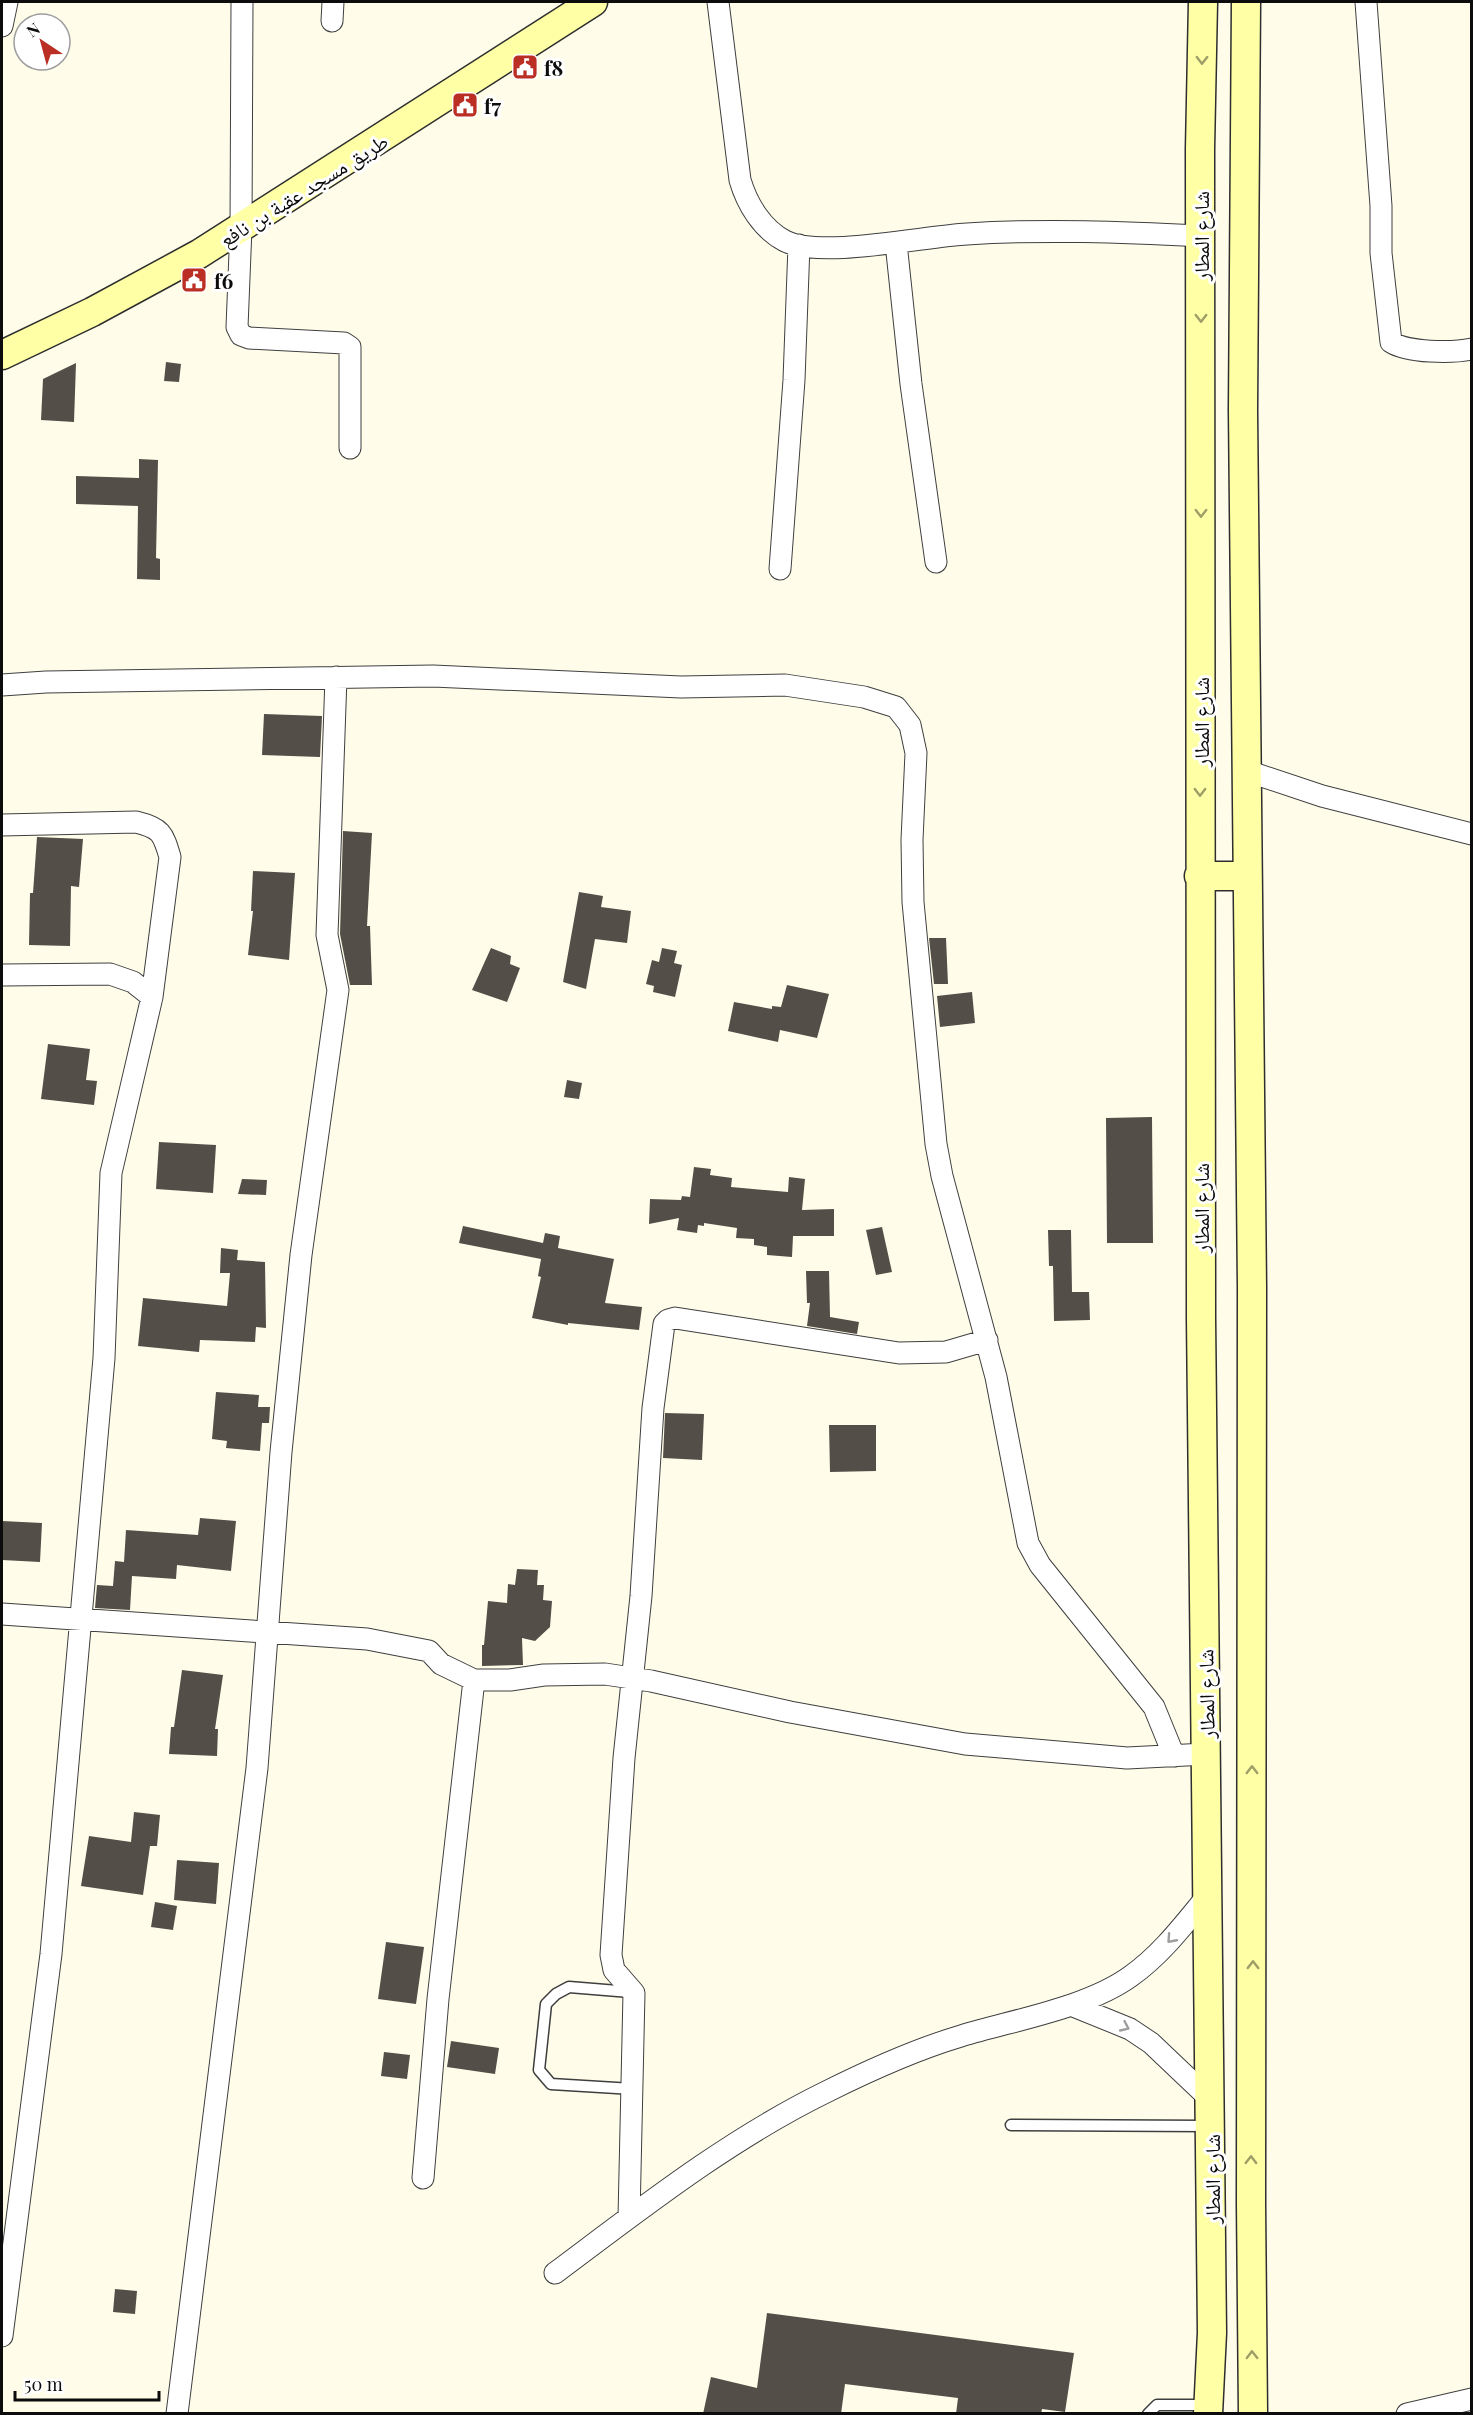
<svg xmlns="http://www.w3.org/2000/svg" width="1473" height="2415" font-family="'Playfair Display','Noto Naskh Arabic',serif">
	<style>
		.building { fill: #544e48 }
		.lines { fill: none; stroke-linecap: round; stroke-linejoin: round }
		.lane-casing { stroke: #3f3f3f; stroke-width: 13 }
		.street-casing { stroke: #3f3f3f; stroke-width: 23 }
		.secondary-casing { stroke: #2e2e2e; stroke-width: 31 }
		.lane { stroke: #fff; stroke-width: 10 }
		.street { stroke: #fff; stroke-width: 21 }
		.secondary { stroke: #ffffa5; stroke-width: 28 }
		.oneway { stroke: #9e9e68 }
		.oneway2 { stroke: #9e9e9e }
		.labels { text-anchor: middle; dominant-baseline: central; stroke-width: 6; stroke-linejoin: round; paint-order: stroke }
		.poi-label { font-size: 21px; font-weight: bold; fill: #0c0c0c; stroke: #fff; text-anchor: start }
		.street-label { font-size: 21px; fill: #0c0c0c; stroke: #fff }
	</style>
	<rect width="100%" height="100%" fill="#fffdea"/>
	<path class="building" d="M166 362 181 364 179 382 164 381Z
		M76 363 74 422 41 420 43 379Z
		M139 459 158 460 156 558 160 559V580L137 579 138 506 76 504V476L139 478Z
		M264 714 322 716 320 757 262 755Z
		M343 831 372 833 367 926H370L372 985H350L340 934Z
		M37 837 83 839 79 887 71 886 70 946 29 945 30 893H33Z
		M253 871 295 873 289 960 248 955 253 911H251Z
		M579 892 603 896 601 907 631 911 627 943 595 939 586 989 563 982Z
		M929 938H946L948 984H934Z
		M491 948 511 956 510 964 520 968 507 1002 472 990Z
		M662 948 677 951 674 963 682 965 675 997 653 992 654 986 646 984 652 960 659 962Z
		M787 985 829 994 817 1038 780 1030 778 1042 728 1031 734 1002 772 1009V1006L781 1007Z
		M972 992 975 1023 940 1027 937 996Z
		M48 1044 90 1049 86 1080 97 1081 94 1105 41 1099Z
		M567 1080 582 1083 579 1099 564 1097Z
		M1152 1117 1153 1243H1107L1106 1118Z
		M159 1142 216 1145 213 1193 156 1189Z
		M694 1167 711 1169 710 1175 732 1178 731 1187 788 1192 789 1177 805 1179 802 1210 834 1209V1236H793L792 1257 767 1255V1247L754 1245V1239L736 1238 737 1228 704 1223V1226L698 1225 697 1233 677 1230 679 1218 649 1224 650 1199 681 1200 682 1196 690 1197Z
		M242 1179 267 1180 266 1195 238 1194Z
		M463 1226 543 1243 545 1233 560 1236 558 1248 614 1259 605 1303 642 1307 639 1330 568 1323V1325L532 1318 541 1277 538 1276 541 1259 459 1243Z
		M882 1227 892 1272 876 1275 866 1230Z
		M1048 1230H1071L1072 1292H1089L1090 1320 1054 1321 1053 1266H1049Z
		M221 1248 238 1250 237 1260 265 1262 266 1328 256 1327 255 1342 200 1340 199 1352 138 1346 143 1298 227 1306 230 1273H220Z
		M806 1271H829L830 1317 859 1322 857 1334 807 1326 810 1303H807Z
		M216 1392 259 1395 258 1407H270L269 1423H262L260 1451 226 1448 227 1441 212 1439Z
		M665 1413 704 1414 702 1460 663 1458Z
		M829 1425H876V1471L830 1472Z
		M200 1518 236 1521 231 1571 177 1565 176 1579 132 1576 130 1610 95 1608 97 1585 113 1586 115 1561 124 1562 126 1530 198 1535Z
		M2 1521 42 1523 40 1562 2 1560Z
		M517 1569 538 1570 537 1585H544L543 1600 552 1601 550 1627 535 1641 522 1638 523 1665 482 1666V1645H484L488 1601 507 1603 508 1584 515 1585Z
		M182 1670 223 1675 215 1729H218L217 1756 169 1754 171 1727H174Z
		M134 1812 160 1815 157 1846H150L143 1895 81 1886 89 1836 131 1842Z
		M177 1860 219 1863 216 1904 174 1900Z
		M155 1902 177 1906 173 1930 151 1927Z
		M386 1942 424 1947 416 2004 378 1999Z
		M451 2041 499 2048 495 2074 447 2067Z
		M384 2052 410 2055 407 2079 381 2076Z
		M115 2289 137 2291 135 2314 113 2312Z
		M767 2313 1074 2353 1065 2412 1042 2409 1041 2414H956L958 2398 845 2384 841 2414H703L711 2377 757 2388Z"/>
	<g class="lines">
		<defs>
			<path id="lane" d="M630 1992 569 1987 556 1994 546 2004 539 2070 551 2084 633 2089
				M1011 2125 1208 2126
				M1148 2414 1157 2405H1208"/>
			<path id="street" d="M242 2 241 228 237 327 241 335 249 338 344 343 350 347V448
				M718 2 740 180C747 204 762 229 785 241 821 259 925 236 967 234 1045 229 1123 232 1200 236
				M1366 2 1381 206V253L1391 342C1408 353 1452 353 1472 349
				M332 21 333 2
				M2 26 7 2
				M896 243 911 384 936 562
				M780 569 794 380 799 245
				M2 685 46 682 433 676 681 687 785 685 864 697 896 707 910 725 916 753 912 840 913 902 936 1144 942 1176 996 1377 1028 1543 1040 1565 1154 1707 1174 1756
				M1247 771 1322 796 1472 834
				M2 825 136 822C161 828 163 833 170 857L152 997 111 1173 104 1358 51 1954 2 2336
				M2 975 110 974 133 982 152 997
				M2 1614 367 1639 429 1651 441 1664 474 1680H510L544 1675 605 1674 651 1681 790 1712 965 1744 1127 1758 1206 1754
				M1071 2005 1130 2029 1151 2043 1211 2100
				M423 2178 438 1999 474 1680
				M629 2217 634 1993 614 1970 611 1955 624 1758 641 1596 653 1408 664 1324 668 1320 675 1318 899 1353 946 1352 987 1340
				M555 2273C642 2208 728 2140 826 2092 870 2070 914 2050 961 2036 1013 2020 1087 2008 1131 1976 1162 1954 1185 1923 1209 1894
				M177 2414 257 1768 281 1452 301 1255 338 990 327 935 336 677
				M1407 2414 1472 2399"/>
			<path id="secondary" d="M1203 2 1200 149 1201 1318 1212 2333 1208 2414
				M1246 2 1243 410 1252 1288 1251 2204 1253 2414
				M2 355 92 312 199 254 593 2
				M1199 876H1247"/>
		</defs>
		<use href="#lane" class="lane-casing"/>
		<use href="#street" class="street-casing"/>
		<use href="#secondary" class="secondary-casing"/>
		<use href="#lane" class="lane"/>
		<use href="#street" class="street"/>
		<use href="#secondary" class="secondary"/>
	</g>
	<defs><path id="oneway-chevron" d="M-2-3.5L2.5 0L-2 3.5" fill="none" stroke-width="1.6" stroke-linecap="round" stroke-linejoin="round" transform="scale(1.5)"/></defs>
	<g class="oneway">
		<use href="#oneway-chevron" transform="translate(1202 60) rotate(91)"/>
		<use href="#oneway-chevron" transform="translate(1201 318) rotate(90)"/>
		<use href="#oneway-chevron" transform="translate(1201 513) rotate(90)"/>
		<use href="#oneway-chevron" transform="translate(1200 792) rotate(90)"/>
		<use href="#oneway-chevron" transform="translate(1252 1770) rotate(-90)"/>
		<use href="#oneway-chevron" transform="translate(1253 1965) rotate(-90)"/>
		<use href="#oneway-chevron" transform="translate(1251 2160) rotate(-89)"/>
		<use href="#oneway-chevron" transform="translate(1252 2355) rotate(-91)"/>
	</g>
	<g class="oneway2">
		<use href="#oneway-chevron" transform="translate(1171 1939) rotate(132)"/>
		<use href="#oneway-chevron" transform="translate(1125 2027) rotate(25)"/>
	</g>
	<defs>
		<symbol id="civic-square" viewBox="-11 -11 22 22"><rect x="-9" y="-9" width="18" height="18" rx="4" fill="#bb2e24" stroke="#fff"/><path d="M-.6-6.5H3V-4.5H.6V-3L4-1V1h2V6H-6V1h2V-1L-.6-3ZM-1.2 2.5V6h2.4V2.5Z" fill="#fff"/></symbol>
	</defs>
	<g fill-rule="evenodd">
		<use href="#civic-square" x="510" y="52" width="30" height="30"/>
		<use href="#civic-square" x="450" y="90" width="30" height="30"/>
		<use href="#civic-square" x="179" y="265" width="30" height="30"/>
	</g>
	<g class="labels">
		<g class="poi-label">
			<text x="544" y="67">f8</text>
			<text x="484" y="105">f7</text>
			<text x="214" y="280">f6</text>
		</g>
		<g class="street-label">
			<text transform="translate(303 189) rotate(-32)">طريق مسجد عقبة بن نافع</text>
			<text transform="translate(1200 236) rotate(-90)">شارع المطار</text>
			<text transform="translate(1200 722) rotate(-90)">شارع المطار</text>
			<text transform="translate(1200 1208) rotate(-90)">شارع المطار</text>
			<text transform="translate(1205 1694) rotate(-91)">شارع المطار</text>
			<text transform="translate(1211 2179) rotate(-90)">شارع المطار</text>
		</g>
	</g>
	<rect width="1473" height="2415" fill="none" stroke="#0c0c0c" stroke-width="6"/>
	<g transform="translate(42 42) rotate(324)"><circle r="28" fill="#ffffff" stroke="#9e9e9e" stroke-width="1.5"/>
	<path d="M0-4.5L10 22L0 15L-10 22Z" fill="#bb2e24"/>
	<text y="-9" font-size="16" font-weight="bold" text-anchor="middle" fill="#0c0c0c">N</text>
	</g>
	<path d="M15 2391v9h144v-9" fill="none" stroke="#0c0c0c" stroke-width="3"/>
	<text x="24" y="2391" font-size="18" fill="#0c0c0c" stroke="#ffffff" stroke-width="4.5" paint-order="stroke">50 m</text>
</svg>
